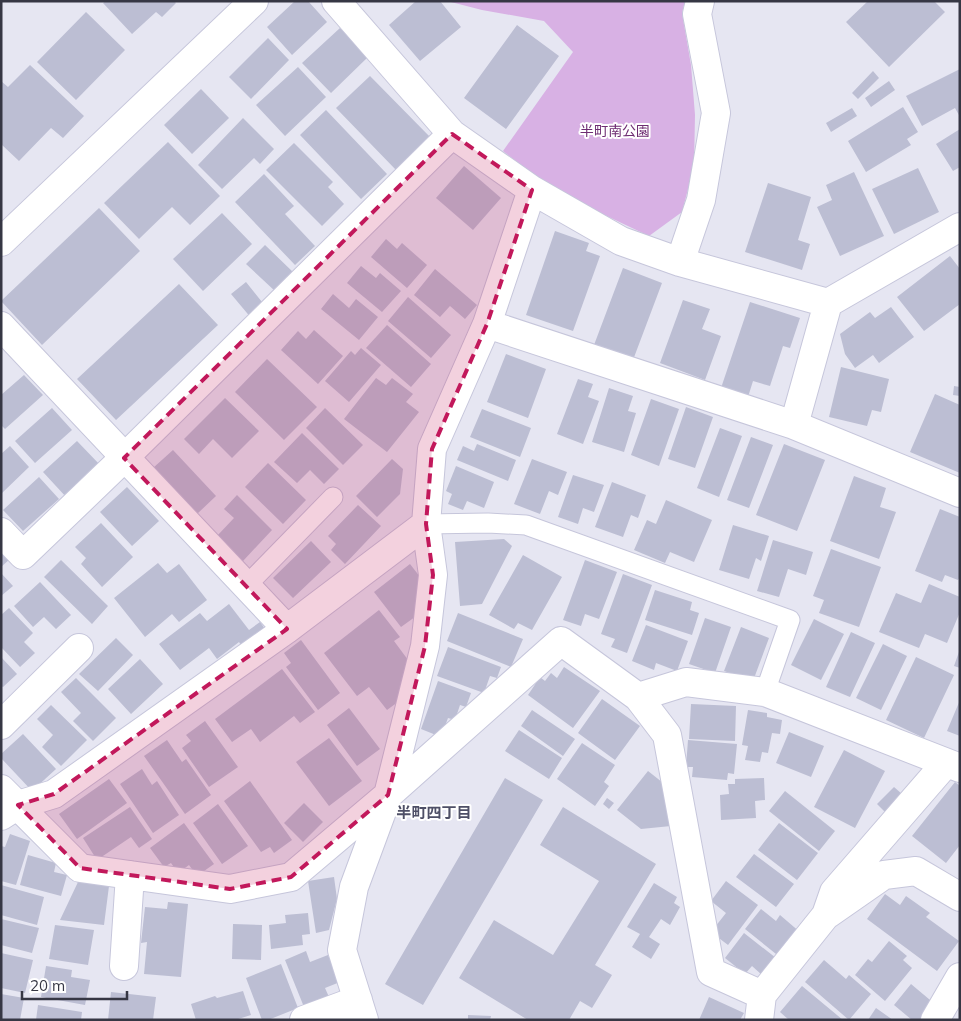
<svg xmlns="http://www.w3.org/2000/svg" width="961" height="1021" font-family="Mulish,'Noto Sans JP',sans-serif">
	<style>
		.green { fill: #d8b1e4 }
		.building { fill: #bcbed3 }
		.lines { fill: none; stroke-linecap: round; stroke-linejoin: round }
		.service-casing { stroke: #c6c6db; stroke-width: 21 }
		.minor-casing { stroke: #c6c6db; stroke-width: 30 }
		.service { stroke: #fff; stroke-width: 19 }
		.minor { stroke: #fff; stroke-width: 28 }
		.marked { fill: #c2185b; fill-opacity: 0.2; stroke: #c2185b; stroke-width: 4; stroke-dasharray: 10 6; stroke-linejoin: round }
		.labels { text-anchor: middle; dominant-baseline: central; stroke-width: 4; stroke-linejoin: round; paint-order: stroke }
		.park-label { font-size: 14px; fill: #6e2d72; stroke: #fff }
		.neighbourhood-label { font-size: 15px; font-weight: bold; fill: #4e4f66; stroke: #fff }
	</style>
	<rect width="100%" height="100%" fill="#e6e6f2"/>
	<path class="green" d="M447 1H685L682 13 691 65 695 115 694 166 682 212 649 236 594 210 539 179 503 151 573 52 544 21 482 10Z"/>
	<path class="building" d="M106 1H174L176 3 162 17 156 12 132 34 103 3Z
		M295 1H308L327 22 292 55 267 27Z
		M416 1H440L461 27 420 61 389 25Z
		M868 1H934L945 12 889 67 846 22Z
		M86 12 125 50 76 100 37 62Z
		M517 25 559 56 506 129 464 98Z
		M340 28 368 57 331 93 302 63Z
		M268 38 289 60 251 99 229 77Z
		M30 65 84 116 63 138 51 128 19 161 1 144V81L8 87Z
		M298 67 326 97 285 136 256 105Z
		M960 69V117L955 108 922 126 906 96Z
		M873 71 879 78 858 99 852 93Z
		M370 76 430 137 396 170 336 108Z
		M889 81 895 90 871 107 865 98Z
		M201 89 229 118 192 154 164 125Z
		M903 107 918 132 907 139 911 145 866 172 848 141Z
		M852 108 857 116 831 132 826 123Z
		M326 110 387 174 361 199 300 135Z
		M243 118 274 149 260 164 254 158 222 189 198 165Z
		M960 129V167L953 171 936 144Z
		M168 142 220 196 190 225 172 207 139 239 104 203Z
		M294 143 333 182 328 187 344 204 322 226 266 170Z
		M464 166 501 198 473 230 436 198Z
		M918 168 939 212 894 234 872 189Z
		M854 172 884 236 840 256 817 207 832 200 826 185Z
		M264 174 294 206 285 214 315 246 295 265 235 202Z
		M768 183 811 197 798 240 810 244 802 270 745 252Z
		M99 208 140 251 42 345 1 301Z
		M222 213 252 244 203 291 173 259Z
		M555 231 589 243 586 251 600 256 573 331 526 315Z
		M386 239 397 249 402 243 427 265 407 288 371 257Z
		M265 245 294 273 276 292 246 264Z
		M950 256 960 269V304L924 331 897 297Z
		M361 266 376 278 380 273 401 291 382 312 347 283Z
		M623 268 662 283 633 360 594 345Z
		M435 269 477 305 465 319 450 306 440 317 414 295Z
		M246 282 266 307 252 319 231 294Z
		M179 284 218 325 116 420 77 379Z
		M333 294 349 308 356 299 378 317 359 340 321 309Z
		M408 297 451 335 431 358 388 321Z
		M683 300 710 309 702 329 721 336 705 380 660 363Z
		M750 302 800 318 790 348 783 346 770 386 753 381 748 397 721 388Z
		M891 307 914 337 879 363 873 355 855 368 845 354 840 334 870 312 875 318Z
		M387 325 431 364 411 387 366 348Z
		M314 330 343 356 318 384 281 350 298 331 306 339Z
		M361 348 381 365 349 402 325 381 351 351 355 355Z
		M506 354 546 369 528 418 487 402Z
		M267 359 317 407 284 440 235 392Z
		M841 367 889 379 881 412 872 410 867 426 829 417Z
		M24 375 43 395 5 429 1 425V395Z
		M376 378 386 385 392 378 413 394 406 402 419 412 387 452 344 419Z
		M578 379 593 384 588 397 599 401 583 444 557 434Z
		M954 386 960 387V396L953 395Z
		M609 388 633 396 628 411 636 413 624 452 592 442Z
		M935 394 960 405V473L910 452Z
		M225 398 259 431 232 458 213 439 199 454 184 439Z
		M651 399 679 409 659 466 631 455Z
		M686 407 713 417 695 468 668 459Z
		M52 408 72 430 35 463 15 441Z
		M325 408 363 445 343 465 306 428Z
		M482 409 531 428 520 457 470 437Z
		M720 428 742 436 719 497 697 488Z
		M302 433 339 469 324 484 310 470 297 483 274 462Z
		M751 437 773 445 749 508 727 500Z
		M77 441 101 466 67 498 43 472Z
		M477 444 516 460 508 481 457 460 463 446 474 451Z
		M784 444 825 460 797 531 756 515Z
		M10 446 29 467 1 494V454Z
		M173 450 216 496 197 514 153 468Z
		M392 459 403 469 400 494 377 517 356 496Z
		M532 459 567 472 558 495 549 491 540 514 514 504Z
		M268 463 306 500 283 524 245 487Z
		M456 466 494 482 484 508 467 501 463 510 448 504 452 494 446 491Z
		M573 475 604 485 594 512 583 508 578 524 558 517Z
		M854 476 886 488 880 507 896 512 879 559 830 541Z
		M39 477 59 499 23 531 3 510Z
		M612 482 646 495 638 518 631 515 623 537 595 527Z
		M127 487 159 521 132 546 100 512Z
		M237 495 272 530 243 561 217 536 234 518 224 509Z
		M666 500 712 520 694 562 670 552 665 563 634 550 647 520 656 524Z
		M358 505 381 526 345 564 331 550 336 544 328 536Z
		M940 509 960 517V577L958 580 945 575 942 582 915 571Z
		M101 523 133 557 102 587 81 564 86 558 75 547Z
		M733 525 769 536 761 561 756 558 749 579 719 570Z
		M504 539 512 546 482 604 460 606 455 542Z
		M773 540 813 552 806 575 788 569 779 597 757 591Z
		M311 541 331 562 293 598 273 578Z
		M1 549 10 559 1 567Z
		M831 549 881 567 859 627 819 613 824 600 813 596Z
		M523 555 562 577 532 630 518 623 514 629 489 615Z
		M61 560 108 606 92 624 44 577Z
		M585 560 617 572 599 619 585 614 581 626 563 620Z
		M158 563 167 573 179 564 207 600 179 622 172 614 145 637 114 598Z
		M410 564 424 582 426 609 401 627 374 592Z
		M1 573 13 586 1 596Z
		M623 574 652 585 627 653 611 647 615 639 601 634Z
		M40 582 71 615 56 629 44 617 33 627 14 606Z
		M929 584 960 597V612L947 643 925 634 919 648 879 632 896 593 921 603Z
		M655 590 692 602 690 610 699 613 692 635 645 620Z
		M229 604 249 630 260 622 268 633 245 651 239 642 217 659 209 648 180 670 159 644 200 613 207 621Z
		M9 608 33 633 24 642 35 653 20 667 1 647V615Z
		M379 610 400 637 394 641 411 664 402 699 387 710 369 687 357 696 324 653Z
		M458 613 523 639 511 667 447 641Z
		M705 618 731 627 715 673 689 664Z
		M814 619 844 634 821 680 791 665Z
		M646 625 688 641 677 671 656 663 654 670 632 661Z
		M741 627 769 638 753 681 724 671Z
		M851 632 875 643 850 697 826 687Z
		M116 638 133 655 98 691 79 674Z
		M301 640 340 693 318 710 286 667 291 663 284 653Z
		M883 644 907 656 881 710 856 698Z
		M448 647 501 667 497 678 490 676 484 693 437 676Z
		M960 649V668L954 666Z
		M1 657 17 674 3 687 1 686Z
		M916 657 954 675 924 738 886 720Z
		M140 659 163 684 131 714 108 689Z
		M564 667 600 691 573 728 528 695 540 677 545 681 551 673 557 678Z
		M282 669 315 712 300 723 294 716 260 742 251 729 232 742 215 719Z
		M76 678 116 718 93 741 73 721 81 713 61 692Z
		M438 681 471 693 466 707 460 705 455 720 448 718 441 737 421 729Z
		M602 699 640 726 615 760 578 733Z
		M960 700V736L947 731Z
		M691 704 736 706 735 741 689 739Z
		M51 705 87 740 61 766 42 747 53 735 37 719Z
		M349 708 380 749 357 766 327 725Z
		M532 710 575 739 563 756 521 726Z
		M748 710 767 713V717L782 720 780 734 772 733 768 753 762 752 760 762 745 760 748 746 742 745Z
		M205 721 238 767 209 787 182 748 191 741 186 735Z
		M519 730 562 758 549 779 505 751Z
		M789 732 824 746 811 777 776 763Z
		M23 734 56 769 32 791 1 758V754Z
		M329 738 362 781 329 806 296 762Z
		M167 740 182 762 186 759 211 795 185 814 144 756Z
		M688 740 737 744 734 774 728 773 727 780 692 777 693 767H686Z
		M582 743 615 765 604 782 609 786 595 806 557 779Z
		M844 750 885 771 855 828 814 807Z
		M142 769 152 785 157 781 179 815 153 833 120 784Z
		M648 771 667 786 671 826 641 829 617 810Z
		M505 778 543 800 423 1005 385 984Z
		M764 778 765 800 755 801 756 818 721 820 720 795 729 794 728 784H735V779Z
		M109 779 127 803 77 839 59 814Z
		M250 781 292 840 274 853 270 847 261 852 224 801Z
		M955 782 960 786V845L946 863 912 836Z
		M894 787 902 794 885 812 877 804Z
		M785 791 835 831 819 851 769 811Z
		M607 798 614 803 609 809 603 804Z
		M304 803 323 822 303 842 284 823Z
		M218 804 248 846 222 864 193 823Z
		M130 807 152 839 139 848 131 837 97 860 83 838Z
		M563 807 656 864 595 965 612 975 592 1008 580 1001 569 1020H528L459 978 494 920 553 955 599 881 540 845Z
		M184 823 214 864 197 876 189 865 178 873 171 863 164 867 150 848Z
		M779 823 818 853 797 880 758 850Z
		M10 834 30 841 16 885 1 881V846L5 847Z
		M754 854 794 884 776 907 736 877Z
		M28 855 56 863 54 872 67 875 61 896 20 885Z
		M334 877 337 899 329 930 316 933 308 881Z
		M726 881 758 905 728 945 711 932 726 913 711 901Z
		M78 882 109 886 104 925 60 920Z
		M654 883 677 897 674 903 680 907 670 925 661 919 649 937 660 944 651 959 632 947 640 934 627 927Z
		M1 885 44 897 37 925 1 915Z
		M885 894 900 905 906 896 930 913 926 917 959 941 937 971 867 919Z
		M168 902 188 904 181 977 144 974 147 942 141 943 145 907 167 909Z
		M761 909 776 921 780 915 801 933 781 958 745 929Z
		M308 913 310 934 302 935 303 945 271 949 269 925 286 923 285 915Z
		M1 919 39 928 32 953 1 945Z
		M233 924 262 925 261 960 232 959Z
		M55 925 94 930 88 965 49 959Z
		M744 933 776 958 762 975 752 966 745 974 725 958Z
		M889 941 907 956 903 960 912 968 885 1001 855 975 868 959 872 962Z
		M306 951 310 962 328 955 340 982 325 988 329 997 304 1007 285 960Z
		M1 953 33 960 25 993 1 988Z
		M824 960 846 979 849 975 871 994 849 1020 805 982Z
		M281 964 298 1008 268 1020H262L246 978Z
		M46 966 72 970 71 977 90 980 85 1005 41 997Z
		M911 984 936 1005 924 1020H912L894 1005Z
		M802 986 843 1020H789L780 1012Z
		M243 991 251 1015 235 1020H196L191 1004 215 996 217 998Z
		M111 992 156 997 153 1020H108Z
		M1 994 24 998 20 1020H1Z
		M709 997 744 1013 740 1020H699Z
		M38 1005 82 1012 81 1020H36Z
		M876 1008 893 1020H868Z
		M468 1015 491 1016 490 1020H468Z"/>
	<g class="lines">
		<defs>
			<path id="service" d="M426 524 488 523 526 525 790 620 765 692
				M246 586 333 497"/>
			<path id="minor" d="M336 1 452 134 532 190 487 324 432 449 426 524 433 575 425 646 388 795 354 887 342 950 364 1020
				M532 190 621 241 680 262 828 303 960 227
				M1 242 254 1
				M680 262 701 200 716 113 697 14 700 1
				M487 324 794 425 960 493
				M1 326 287 629
				M794 425 828 303
				M1 532 23 555 124 458 452 134
				M638 697 686 682 765 692 960 768
				M1 725 79 648
				M1 789 80 868 230 889 291 877 388 795 561 641 638 697 667 735 711 972 762 995
				M1 816 18 805 54 794 287 629 426 524
				M828 914 884 875 916 871 960 897
				M124 966 130 875
				M304 1020 358 1000
				M759 1020 762 995 826 915 834 892 946 763
				M935 1020 960 977"/>
		</defs>
		<use href="#service" class="service-casing"/>
		<use href="#minor" class="minor-casing"/>
		<use href="#service" class="service"/>
		<use href="#minor" class="minor"/>
	</g>
	<path class="marked" d="M452 134 532 190 487 324 432 449 426 524 433 575 425 646 388 795 291 877 230 889 80 868 18 805 54 794 287 629 124 458Z"/>
	<g class="labels">
		<g class="park-label">
			<text x="615" y="131">半町南公園</text>
		</g>
		<g class="neighbourhood-label">
			<text x="434" y="812">半町四丁目</text>
		</g>
	</g>
	<rect width="961" height="1021" fill="none" stroke="#363744" stroke-width="5"/>
	<path d="M22 991v8h105v-8" fill="none" stroke="#363744" stroke-width="2.5"/>
	<text x="30" y="991" font-size="15" fill="#363744" stroke="#ffffff" stroke-width="4" paint-order="stroke">20 m</text>
</svg>
